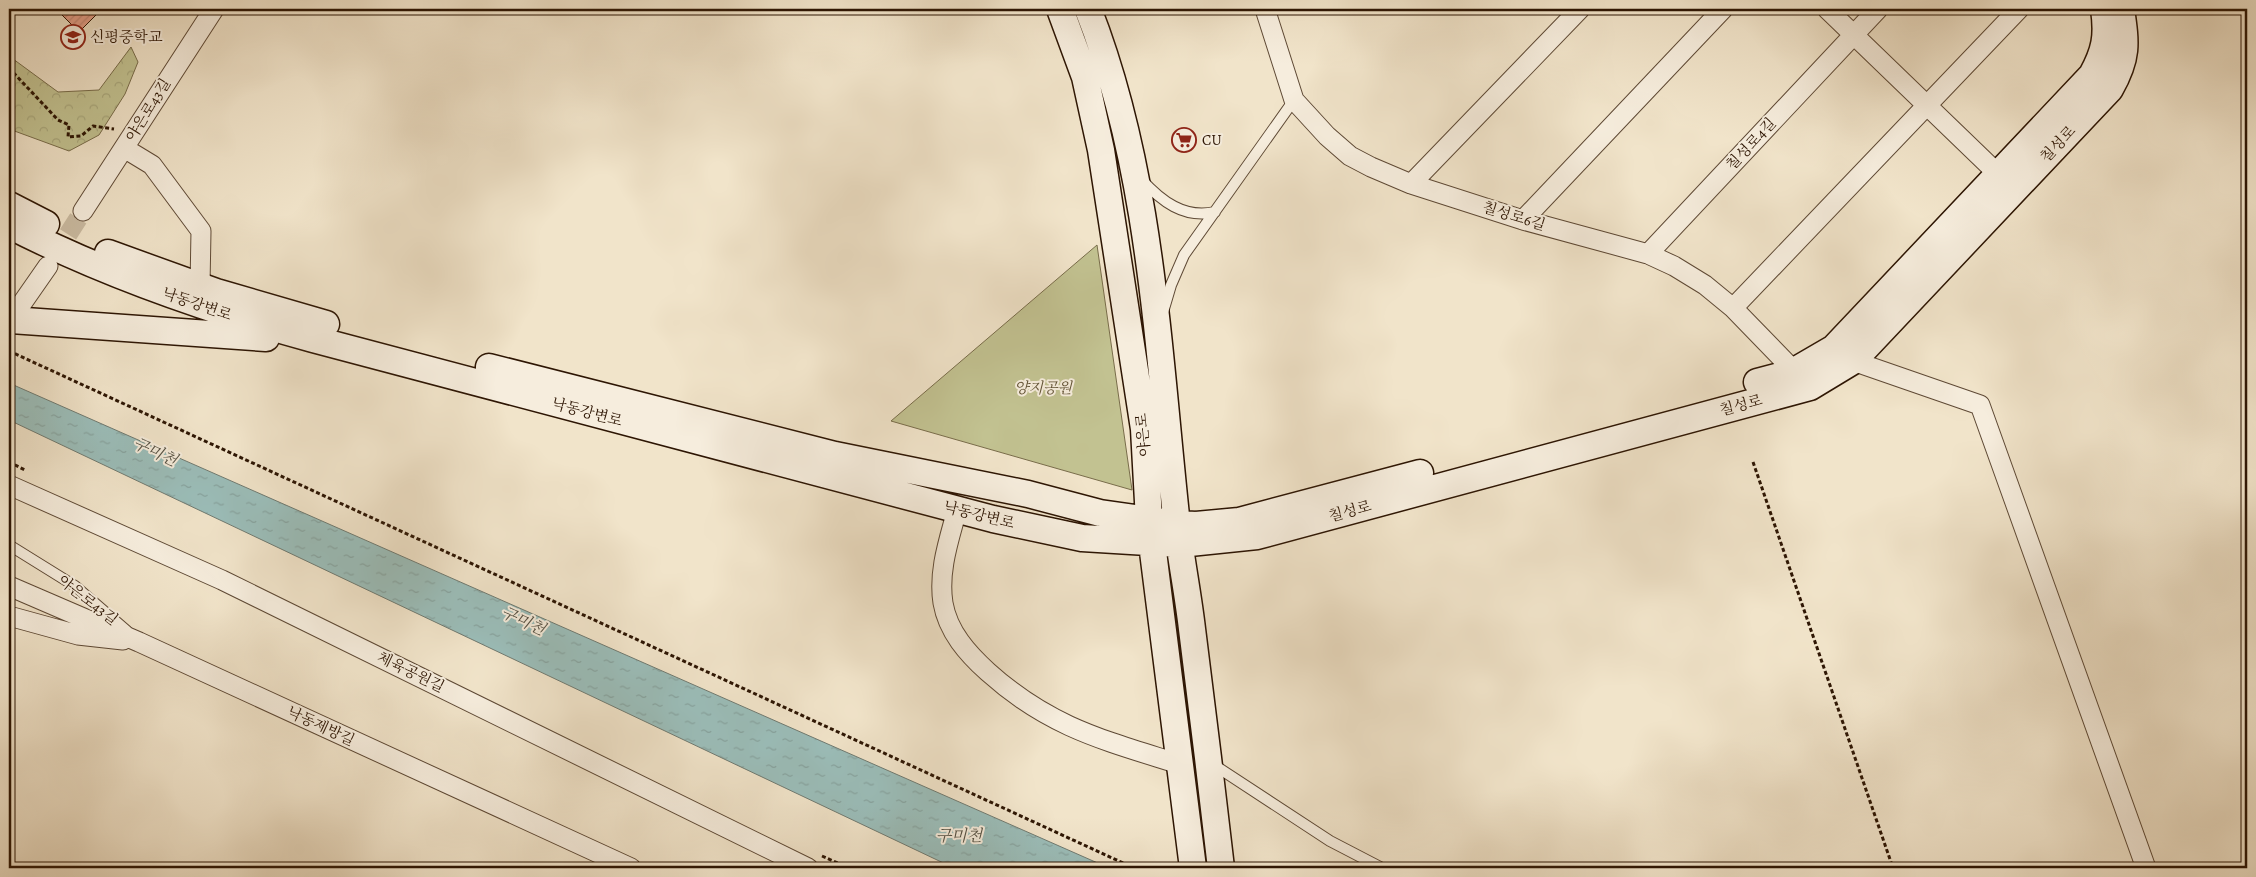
<svg xmlns="http://www.w3.org/2000/svg" width="2256" height="877" font-family="Alegreya,'Noto Serif KR',serif">
	<style>
		.forest { fill: url(#forest-crowns); stroke: #786c4a }
		.park { fill: #c2c291; stroke: #786c4a }
		.water { fill: url(#water-ripples); stroke: #6f7a71 }
		.building { fill: url(#building-hatch); stroke: #2d1503 }
		.lines { fill: none; stroke-linecap: round; stroke-linejoin: round }
		.street-tunnel { stroke: #cabba2; stroke-width: 19; stroke-dasharray: 19 9; stroke-linecap: butt }
		.lane-casing { stroke: #5e4935; stroke-width: 12 }
		.street-casing { stroke: #5e4935; stroke-width: 21 }
		.secondary-casing { stroke: #2d1503; stroke-width: 29 }
		.path { stroke: #2d1503; stroke-width: 3; stroke-dasharray: 4 2.5; stroke-linecap: butt }
		.lane { stroke: #f6eddd; stroke-width: 10 }
		.street { stroke: #f6eddd; stroke-width: 19 }
		.secondary { stroke: #f6eddd; stroke-width: 26 }
		.labels { text-anchor: middle; dominant-baseline: central; stroke-width: 4; stroke-linejoin: round; paint-order: stroke }
		.poi-label { font-size: 15px; fill: #2d1503; stroke: #f6eddd; text-anchor: start }
		.street-label { font-size: 15px; fill: #2d1503; stroke: #f6eddd }
		.park-label { font-size: 15px; font-style: italic; fill: #615235; stroke: #f6eddd }
		.water-label { font-size: 16px; font-style: italic; fill: #545043; stroke: #f6eddd }
	</style>
	<defs>
		<pattern id="forest-crowns" width="20" height="18" patternUnits="userSpaceOnUse" patternTransform="scale(1.25)"><rect width="20" height="18" fill="#c2c291"/><path d="M2 6a3 3 0 1 1 6 0M12 15a3 3 0 1 1 6 0" fill="none" stroke="#a7a67b"/></pattern>
		<pattern id="water-ripples" width="26" height="14" patternUnits="userSpaceOnUse" patternTransform="scale(1.25)"><rect width="26" height="14" fill="#9bbeba"/><path d="M2 4q2-2 4 0t4 0M15 11q2-2 4 0t4 0" fill="none" stroke="#86a29e"/></pattern>
		<pattern id="building-hatch" width="6" height="6" patternUnits="userSpaceOnUse" patternTransform="scale(1.25)"><rect width="6" height="6" fill="#e7a18b"/><path d="M-1 1l2-2M0 6l6-6M5 7l2-2" fill="none" stroke="#c68a76"/></pattern>
	</defs>
	<rect width="100%" height="100%" fill="#f1e4ca"/>
	<filter id="stains"><feTurbulence type="fractalNoise" baseFrequency=".004" numOctaves="4"/><feColorMatrix values="0 0 0 0 .2 0 0 0 0 .09 0 0 0 0 .02 0 0 0 .5 -.17"/></filter>
	<radialGradient id="worn" r=".72"><stop offset=".6" stop-color="#630" stop-opacity="0"/><stop offset="1" stop-color="#630" stop-opacity=".3"/></radialGradient>
	<path class="forest" d="M131 47 138 62 125 94 99 135 69 151 9 129V56L58 92 99 90Z"/>
	<path class="park" d="M1097 245 1132 490 891 421Z"/>
	<path class="water" d="M9 383 1109 868H954L9 420Z"/>
	<path class="building" d="M56 9H102L79 32Z"/>
	<g class="lines">
		<path class="street-tunnel" d="M53 258 83 211"/>
		<defs>
			<path id="lane" d="M1141 179C1161 201 1184 219 1215 212
				M1163 312 1171 285 1184 255 1294 100
				M9 545 75 586 127 631
				M1211 763 1330 841 1382 868"/>
			<path id="street" d="M1265 9 1294 100 1327 136 1350 156 1371 167 1411 184 1523 220 1648 254 1674 266 1705 285 1733 308 1802 379
				M1827 9 1998 174
				M124 148 152 165 201 231 200 286
				M1411 184 1580 9
				M83 211 214 9
				M1523 220 1723 9
				M1648 254 1878 9
				M1733 308 2019 9
				M9 322 48 266
				M1845 355 1853 361 1980 405 2146 868
				M9 485 222 580 808 868
				M957 510C949 540 938 571 943 603 948 632 968 654 988 672 1049 727 1103 740 1179 764
				M9 586 139 642 631 868
				M9 616 78 635 123 640"/>
			<path id="secondary" d="M1060 9 1085 77 1101 150 1144 429 1149 520 1193 868
				M1088 9C1152 172 1158 352 1177 525 1181 560 1188 594 1192 629 1202 709 1212 788 1221 868
				M9 205 46 224
				M9 225C106 275 208 310 313 339L993 519 1082 538 1180 544 1257 536 1810 387 1853 361 2110 89C2128 57 2126 44 2121 9
				M108 253 216 292 326 324
				M9 317 11 320 266 338
				M489 367 835 455 1028 494 1100 513 1177 524 1196 525 1239 521 1420 473
				M1757 382 1791 373 1834 348 2092 75C2105 51 2108 36 2104 9"/>
		</defs>
		<use href="#lane" class="lane-casing"/>
		<use href="#street" class="street-casing"/>
		<use href="#secondary" class="secondary-casing"/>
		<path class="path" d="M9 68 58 120 69 125 68 137 81 136 93 126 114 129
			M9 351 1134 868
			M9 462 25 470
			M1753 462 1893 868
			M822 856 849 868"/>
		<use href="#lane" class="lane"/>
		<use href="#street" class="street"/>
		<use href="#secondary" class="secondary"/>
	</g>
	<defs>
		<symbol id="school-ring" viewBox="-11 -11 22 22"><circle r="9.5" fill="#f6eddd" stroke="#8f2418" stroke-width="1.5"/><path d="M0-5L7-2L0 1L-7-2ZM-4 1L0 2.5L4 1V4Q0 6-4 4Z" fill="#8f2418"/></symbol>
		<symbol id="supermarket-ring" viewBox="-11 -11 22 22"><circle r="9.5" fill="#f6eddd" stroke="#8f2418" stroke-width="1.5"/><path d="M-6-5.5h2.5l.6 2H6L4.5 2H-2.5L-4.4-4H-6ZM-1.5 3.2a1.3 1.3 0 1 0 .1 0ZM3 3.2a1.3 1.3 0 1 0 .1 0Z" fill="#8f2418"/></symbol>
	</defs>
	<g fill-rule="evenodd">
		<use href="#school-ring" x="59" y="23" width="28" height="28"/>
		<use href="#supermarket-ring" x="1170" y="126" width="28" height="28"/>
	</g>
	<g class="labels">
		<g class="poi-label">
			<text x="90" y="37">신평중학교</text>
			<text x="1202" y="140">CU</text>
		</g>
		<g class="street-label">
			<text transform="translate(148 110) rotate(-58)">야은로43길</text>
			<text transform="translate(1751 144) rotate(-47)">칠성로4길</text>
			<text transform="translate(2058 144) rotate(-47)">칠성로</text>
			<text transform="translate(1514 216) rotate(17)">칠성로6길</text>
			<text transform="translate(197 304) rotate(19)">낙동강변로</text>
			<text transform="translate(1741 405) rotate(-15)">칠성로</text>
			<text transform="translate(587 412) rotate(15)">낙동강변로</text>
			<text transform="translate(1143 435) rotate(-95)">야은로</text>
			<text transform="translate(1350 511) rotate(-15)">칠성로</text>
			<text transform="translate(979 515) rotate(14)">낙동강변로</text>
			<text transform="translate(88 600) rotate(38)">야은로43길</text>
			<text transform="translate(411 672) rotate(26)">체육공원길</text>
			<text transform="translate(321 726) rotate(25)">낙동제방길</text>
		</g>
		<g class="park-label">
			<text x="1043" y="388">양지공원</text>
		</g>
		<g class="water-label">
			<text transform="translate(155 452) rotate(25)">구미천</text>
			<text transform="translate(523 621) rotate(25)">구미천</text>
			<text x="959" y="836">구미천</text>
		</g>
	</g>
	<rect width="2256" height="877" fill="none" stroke="#f1e4ca" stroke-width="30"/>
	<rect x="10" y="10" width="2236" height="857" fill="none" stroke="#2d1503" stroke-width="2.5"/>
	<rect x="15" y="15" width="2226" height="847" fill="none" stroke="#2d1503"/>
	<rect width="100%" height="100%" filter="url(#stains)"/>
	<rect width="100%" height="100%" fill="url(#worn)"/>
</svg>
